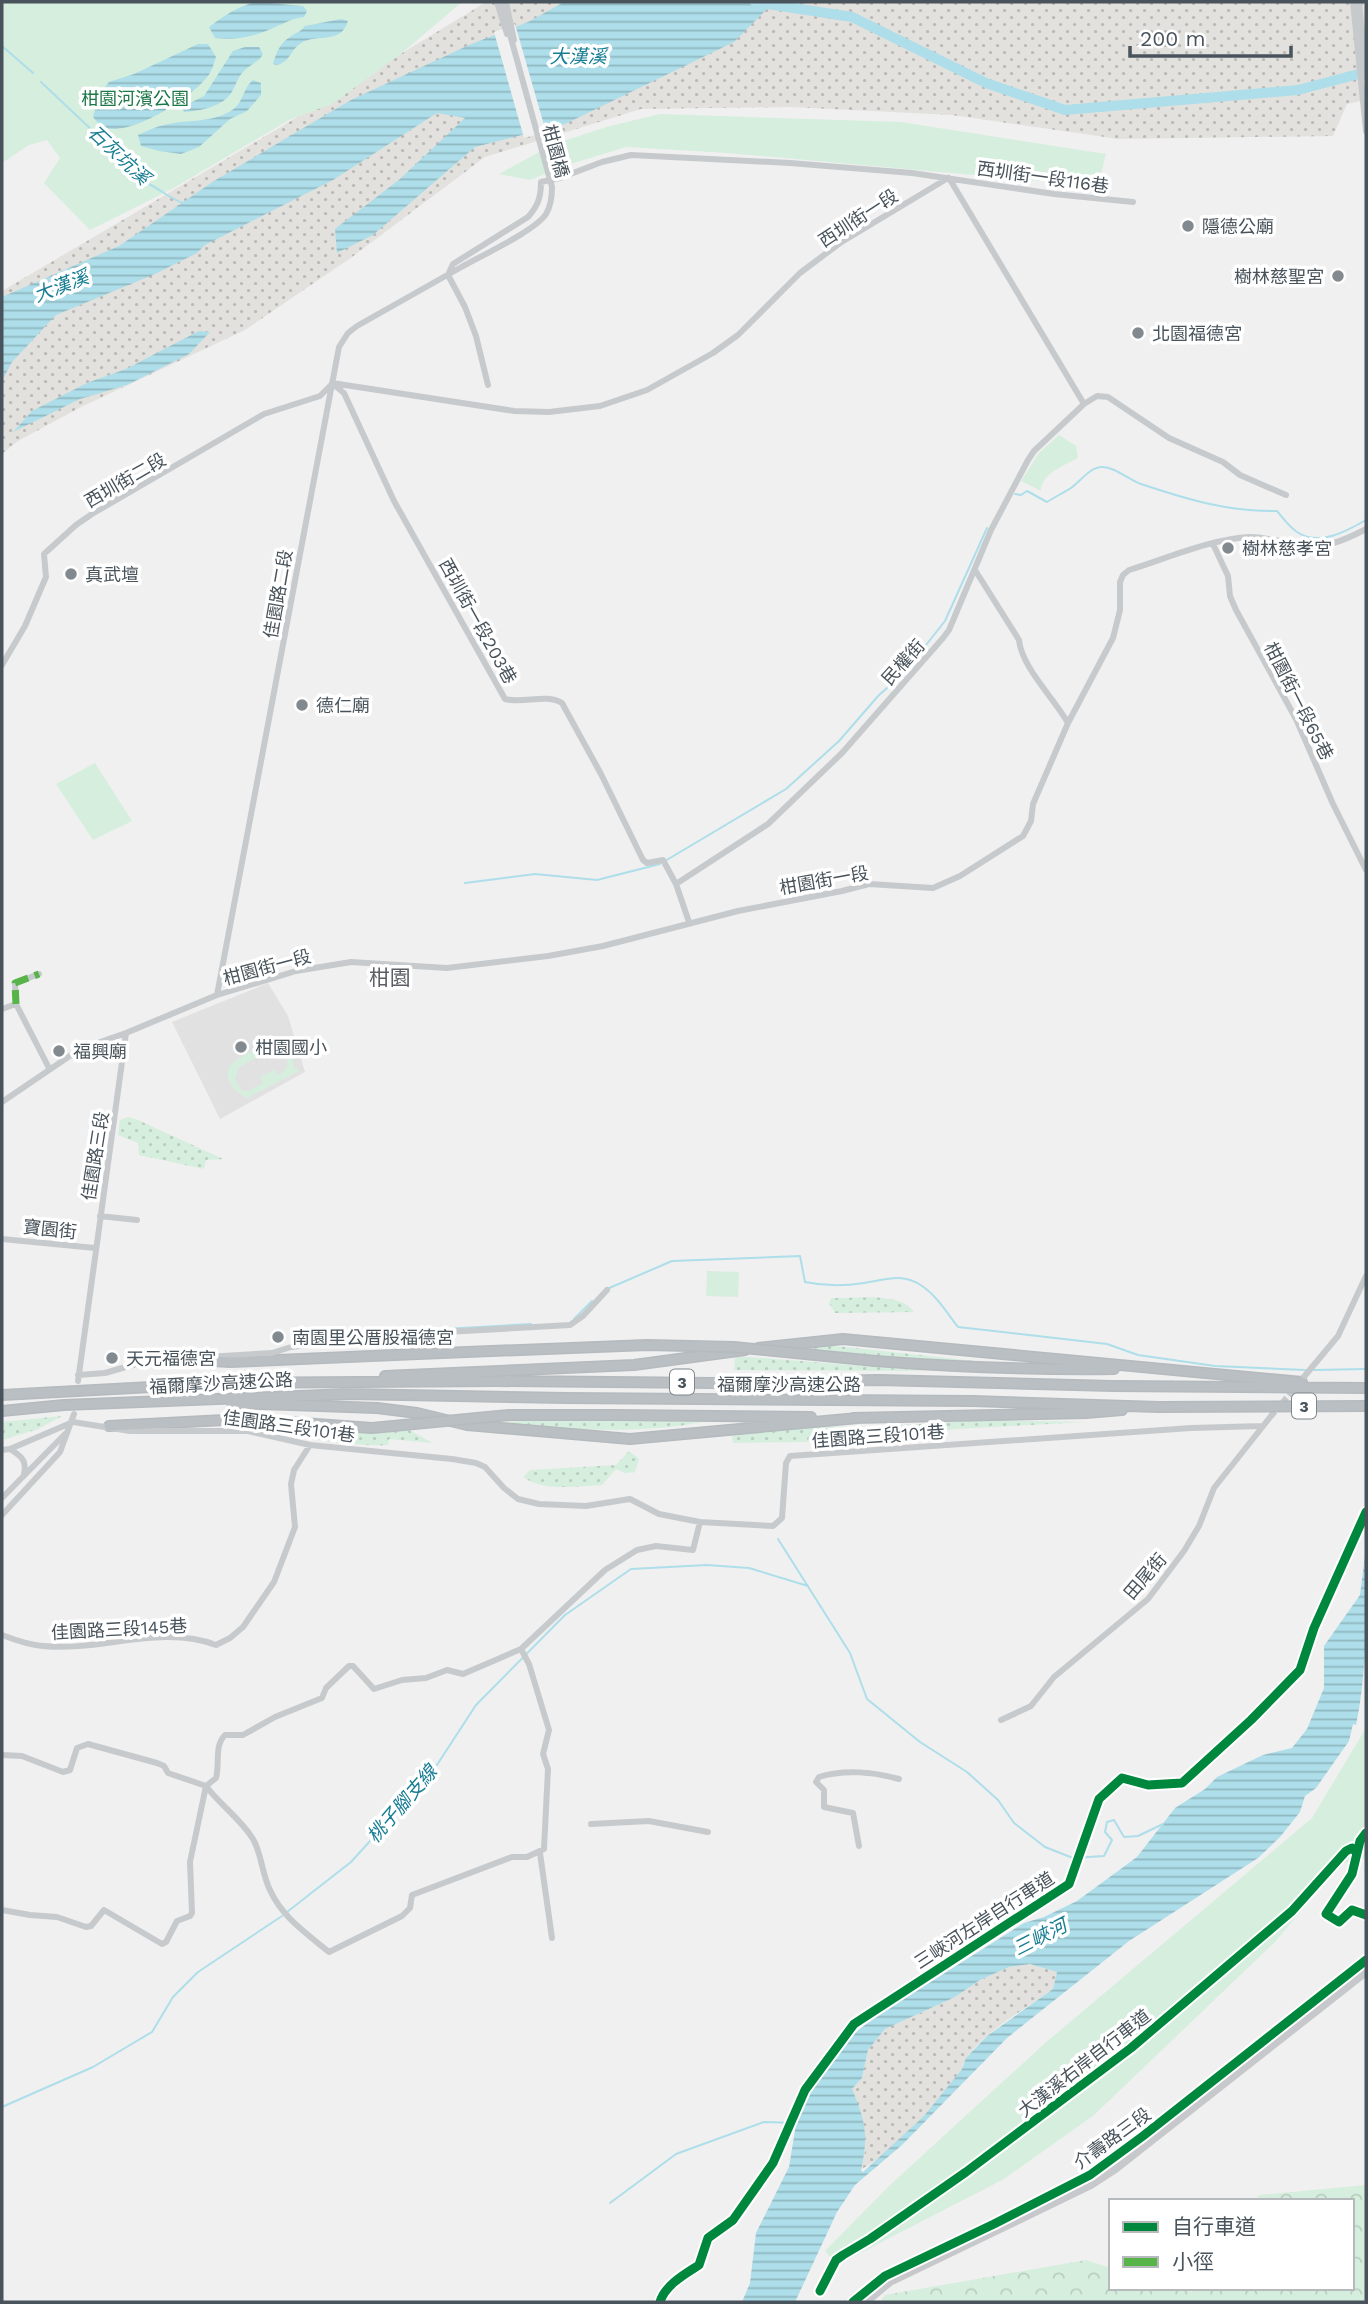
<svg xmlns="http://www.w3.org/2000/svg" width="1368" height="2304" font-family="'Work Sans','Noto Sans TC',sans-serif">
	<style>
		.education { fill: #e2e1e1 }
		.grass { fill: url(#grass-dots) }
		.forest { fill: url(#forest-crowns) }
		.sand { fill: url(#sand-dots) }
		.green { fill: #d6eede; fill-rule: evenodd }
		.water { fill: url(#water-rules); fill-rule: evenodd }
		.pier { fill: #f0f0f0 }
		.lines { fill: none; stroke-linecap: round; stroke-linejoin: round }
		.stream { stroke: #addee9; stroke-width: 2 }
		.river { stroke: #addee9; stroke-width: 10 }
		.minor-tunnel { stroke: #c6c9cb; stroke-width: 6; stroke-dasharray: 6 3; stroke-linecap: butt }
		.highway-casing { stroke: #b5babe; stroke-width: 12 }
		.minor { stroke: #c7cacc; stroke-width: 6 }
		.major { stroke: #c6c8cb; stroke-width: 8 }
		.highway { stroke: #babfc3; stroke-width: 9 }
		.rail-casing { stroke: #c3c6c7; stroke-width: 4.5 }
		.rail { stroke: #fff; stroke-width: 2; stroke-dasharray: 5; stroke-linecap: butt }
		.highway-bridge-casing { stroke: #b5babe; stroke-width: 12; stroke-linecap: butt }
		.minor-bridge { stroke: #c7cacc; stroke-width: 6 }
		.highway-bridge { stroke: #babfc3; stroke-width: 9 }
		.quiet { stroke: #57b448; stroke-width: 7; stroke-dasharray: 14 7; stroke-linecap: butt }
		.cycleway-casing { stroke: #fff; stroke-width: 13 }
		.cycleway { stroke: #00873e; stroke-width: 9 }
		.poi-dot { fill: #838a8f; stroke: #fff; stroke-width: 2.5 }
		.labels { text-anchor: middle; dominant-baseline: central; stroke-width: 7; stroke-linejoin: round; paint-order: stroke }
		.shield { fill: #fff; stroke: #7f878c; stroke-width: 2 }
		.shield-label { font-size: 16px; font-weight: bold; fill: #48535b }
		.park-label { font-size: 18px; fill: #1d7847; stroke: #fff }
		.street-label { font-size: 18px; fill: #48535b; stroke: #fff }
		.poi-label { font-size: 18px; fill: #48535b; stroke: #fff; text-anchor: start }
		.water-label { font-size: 19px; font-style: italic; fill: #167d92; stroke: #fff }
		.quarter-label { font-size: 21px; fill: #5c5f63; stroke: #fff }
	</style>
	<defs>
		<pattern id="grass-dots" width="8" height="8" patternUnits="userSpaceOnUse" patternTransform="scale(1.75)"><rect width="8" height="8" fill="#d6eede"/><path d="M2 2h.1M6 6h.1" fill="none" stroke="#b9cec1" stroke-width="1.8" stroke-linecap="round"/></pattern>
		<pattern id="forest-crowns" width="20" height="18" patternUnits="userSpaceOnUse" patternTransform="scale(1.75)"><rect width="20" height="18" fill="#d6eede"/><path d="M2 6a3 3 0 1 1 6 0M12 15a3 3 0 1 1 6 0" fill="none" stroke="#b9cec1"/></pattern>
		<pattern id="sand-dots" width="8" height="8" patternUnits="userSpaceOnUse" patternTransform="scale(1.75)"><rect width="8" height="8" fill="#e3e1dd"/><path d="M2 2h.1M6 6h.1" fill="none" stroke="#bab9b6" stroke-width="1.8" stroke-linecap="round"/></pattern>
		<pattern id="water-rules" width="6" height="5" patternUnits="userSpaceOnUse" patternTransform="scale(1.75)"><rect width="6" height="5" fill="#addee9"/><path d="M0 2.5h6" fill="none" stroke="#8fb7c0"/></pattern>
	</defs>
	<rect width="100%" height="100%" fill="#f0f0f0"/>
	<path class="education" d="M268 983 288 1016 305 1072 220 1119 172 1022Z"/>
	<path class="grass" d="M128 1117 138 1120 223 1159 206 1160 204 1169 139 1155 138 1143 118 1135 120 1120Z
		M831 1298C853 1299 900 1291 914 1312L835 1313 829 1303Z
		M817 1344 985 1362 943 1363 781 1348Z
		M735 1356 927 1371 734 1370Z
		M62 1416 38 1429 2 1440V1422Z
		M597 1419 702 1422C629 1436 564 1428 491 1422Z
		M984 1420 1086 1422 958 1429 803 1442 733 1443 732 1436 801 1427 887 1426Z
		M222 1424 331 1430H409L433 1443 389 1439 388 1445C331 1447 277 1431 222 1424Z
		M629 1451 639 1459 635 1472 625 1473 616 1469 602 1485C577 1486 545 1492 523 1477L530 1470 616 1465Z"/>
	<path class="forest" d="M1366 2185V2302H880L885 2295 1086 2260 1111 2268V2288H1180L1192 2292 1194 2288H1352V2201H1255L1259 2195Z"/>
	<path class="sand" d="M486 2H1366V100L1347 104 1333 136 1119 139 952 115 791 107 641 109 485 157 352 257 245 330 81 407 18 441 2 454V291L279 128Z
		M1030 1964 1057 1972 1053 1989C1024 2010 989 2028 968 2056 964 2061 963 2066 960 2071 935 2108 900 2148 860 2170L865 2151 852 2089 862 2078 868 2050 885 2029 955 1997 980 1980 1009 1967Z"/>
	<path class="green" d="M2 2H462L402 53 332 104 289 120 172 189 90 230 44 183 60 158 47 140 29 145 2 163Z
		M660 114 901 122 1106 154 1098 186 727 153 626 147 564 166 530 180 499 174 552 145 606 127Z
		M1059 435 1076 446 1078 458C1064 466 1041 473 1041 491L1021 481 1039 453Z
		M95 763 132 821 93 840 56 784Z
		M273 1041C289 1043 295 1054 293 1069L297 1068 299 1071 247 1098C235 1093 219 1076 233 1063 243 1053 261 1048 273 1041ZM275 1048C290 1052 292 1069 278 1075L275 1070 260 1077 263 1083 248 1091 241 1090 235 1079 239 1067Z
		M707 1271 739 1272 738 1297 706 1296Z
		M1366 1728V1856L1364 1859 1340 1864 1275 1942 1094 2115 1004 2179 837 2265 825 2251 889 2186 1044 2044 1312 1818Z"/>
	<path class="water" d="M257 2 303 6 307 11 304 17C289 19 279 26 266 31 249 38 232 40 215 38L209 27C224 16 239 5 257 2Z
		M564 2H774L734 42 565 124 475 147 373 235 337 253 335 229 400 179 465 118 437 113 333 180 205 245 197 253 155 274 56 315 12 362 2 381V297L119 246 214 181 351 100 469 45 528 22Z
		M341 19 348 21C341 45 317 33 301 43 290 50 290 63 276 65L273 64C276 53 280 43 290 37 296 32 300 33 305 26Z
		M198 44H208L216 57C214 62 213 68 210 73 196 95 133 136 106 128 100 126 97 122 93 117L99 94 109 82 134 74Z
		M245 47H259L263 54C258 63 249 65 242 73 236 80 234 92 227 98 216 108 198 111 184 112L182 107 204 96 233 51Z
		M253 80 261 83V95L247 111 230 119 199 147 181 154 159 151 141 146 138 135C147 131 155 127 164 125 187 119 215 124 235 108 243 101 244 87 253 80Z
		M199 331 210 332 189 354 127 385 80 399 13 432 32 411 87 383 126 369Z
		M1366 1547C1366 1605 1368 1669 1356 1725L1353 1724 1349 1741 1316 1788 1305 1796 1300 1812 1280 1837 1258 1858 1129 1941 1007 2038 902 2145 855 2185 837 2212 795 2302H742L750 2283 756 2233 789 2167 797 2118 811 2089 841 2044 875 2017 1024 1923 1044 1917 1077 1901 1137 1857 1175 1808 1205 1789 1217 1777 1263 1755 1292 1748 1307 1729 1324 1688V1646L1360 1595ZM1030 1964 1057 1972 1053 1989 987 2036 966 2058 962 2069 924 2116 863 2172 861 2170C869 2135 865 2120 852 2089L862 2078 868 2050 885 2029 955 1997 980 1980 1009 1967Z"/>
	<path class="pier" d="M515 24 546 132 524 138 494 32Z"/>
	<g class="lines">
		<path class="stream" d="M2 46 33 73
			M41 82 149 184C161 190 171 199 183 203
			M1015 494 1021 495 1027 491 1047 502C1055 497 1063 493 1071 488 1080 482 1089 468 1101 467 1114 466 1129 480 1141 484 1186 499 1228 512 1277 511 1283 518 1289 527 1297 532 1319 547 1347 531 1366 520
			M665 861 786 789 839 741 879 695 903 674 945 621 987 528
			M465 883 535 874 597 880 660 864
			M607 1289 672 1261 800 1256 805 1282C824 1286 845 1286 864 1283 885 1280 902 1272 922 1286 937 1296 947 1313 958 1327L1107 1344 1138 1355 1215 1366 1305 1370
			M574 1319 592 1301
			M392 1332 531 1324
			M1314 1370 1366 1369
			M778 1539 850 1653 867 1699 920 1742 967 1772 998 1800 1014 1823 1045 1847 1073 1858 1104 1856 1112 1840 1105 1832 1107 1822 1114 1820 1124 1837 1138 1836 1163 1824
			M287 1912 351 1862 431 1774 476 1705 565 1615 631 1569 707 1565 749 1568 808 1586
			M2 2107 93 2067 152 2032 173 1997 198 1972 282 1916
			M610 2203 676 2154 764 2122 797 2123"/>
		<path class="river" d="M755 2 852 17 986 83 1065 110 1298 90 1366 72"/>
		<path class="minor-tunnel" d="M1271 1416 1295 1388"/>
		<defs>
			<path id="highway" d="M758 1348 843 1339 1302 1382
				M179 1359 230 1362 442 1353
				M875 1361C955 1367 1034 1370 1114 1369
				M385 1376 634 1365 745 1350
				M2 1395 226 1383 496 1381 712 1383 879 1380 1113 1386 1366 1388
				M232 1403 377 1408 417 1413 467 1425 630 1439 858 1418
				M2 1411 64 1405 349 1394 566 1398 973 1401 1159 1407 1366 1406
				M614 1415 811 1417
				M853 1418 1086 1413 1122 1410
				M109 1426 205 1421"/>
		</defs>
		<use href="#highway" class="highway-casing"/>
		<path class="minor" d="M497 2 507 34
			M506 2 514 40
			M1353 2 1366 131
			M1359 2 1366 77
			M949 178 1084 404
			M332 383 514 411 549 412 600 406 647 390 713 353 738 335 800 273 840 243 948 178
			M334 385 344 393 394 501 505 699C523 704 547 693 562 703L601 774 643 860 647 863 663 860 676 884 689 922
			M488 385 476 336 465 307 448 275 453 264 528 217C538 206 541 197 541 182L560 178 602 162 631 155 790 163 912 173 1054 194 1133 202
			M1213 544 1228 576 1230 596 1236 610 1296 719 1333 804 1366 870
			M975 570 1019 640C1022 668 1054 698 1068 723
			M2 665 25 626 46 577 44 554 76 525 92 514 264 414 320 396 331 385
			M676 884 768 824 842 753 943 638 949 630 991 530 1028 460 1034 451 1084 404 1097 396 1108 397 1169 438 1223 462 1240 475 1286 495
			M217 995 339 347 348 333 357 326 465 265
			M16 1004 15 983 39 974
			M2 1009 16 1004 49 1068
			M2 1102 80 1049 126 1033 217 995 296 971 351 962 447 968 548 956 603 946 738 911 842 891 869 884 933 888 960 876 1023 836 1031 821 1033 804 1068 723 1113 638 1120 610V582L1123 575 1129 570C1168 558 1210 539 1250 537 1266 537 1283 542 1299 545 1323 550 1345 540 1366 529
			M100 1216 137 1220
			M2 1239 95 1248
			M206 1357 272 1353 291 1347 392 1335 570 1325 583 1316 607 1290
			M78 1375 105 1373 157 1358 181 1359
			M1303 1378 1338 1336 1366 1276
			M78 1381 126 1033
			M73 1422 130 1431H248L310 1445 452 1459 476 1463 485 1467 504 1488 518 1499 539 1504 586 1506 630 1499 659 1514 700 1522 773 1526 782 1518 786 1463 790 1456 1191 1428 1262 1426
			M10 1449C21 1456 27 1460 24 1474
			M2 1450 10 1449 73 1422
			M2 1498 67 1432
			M2 1515 60 1452 74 1414
			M2 1635C15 1640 29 1645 43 1646 100 1652 161 1624 216 1645L230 1638 243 1627 274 1582 295 1527 291 1484 294 1470 310 1445
			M1001 1720 1031 1706 1054 1677 1148 1599 1184 1551 1199 1526 1214 1488 1271 1416
			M2 1755 22 1756 63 1772 70 1770 77 1748 88 1744 157 1763 164 1766 168 1773 206 1786
			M206 1786C220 1805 240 1818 253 1839 262 1855 262 1874 270 1890 282 1917 306 1933 329 1952L402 1916 410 1908 412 1895 512 1857H527L544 1849 548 1769 543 1754 549 1730 529 1664 521 1649
			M206 1786 216 1778C220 1763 214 1746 225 1735H243L275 1717 322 1698 326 1688 349 1666H353L374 1689 402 1680 426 1678 447 1670 463 1674 521 1649 605 1570 637 1550 656 1546 693 1550 700 1522
			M591 1824 649 1821 708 1832
			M859 1846 853 1813 824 1807V1790L816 1782 819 1777C844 1769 875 1772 899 1779
			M540 1853 552 1938
			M2 1910 30 1915 57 1917 86 1927 91 1926 104 1910 162 1944 166 1942 177 1921 190 1916 192 1913 190 1862 206 1786"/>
		<path class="major" d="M853 2302 885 2276 994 2224 1090 2175 1143 2136 1366 1960
			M866 2302 890 2282 1091 2185 1114 2170 1366 1972"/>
		<use href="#highway" class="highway"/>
		<defs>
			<path id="rail" d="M855 2302 886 2278 1074 2187 1097 2173 1253 2055 1366 1963"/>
		</defs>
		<use href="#rail" class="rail-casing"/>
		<use href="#rail" class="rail"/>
		<defs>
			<path id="highway-bridge" d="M442 1353 647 1345 734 1347 875 1361
				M205 1421 245 1419 372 1428 509 1415H614"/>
		</defs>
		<use href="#highway-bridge" class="highway-bridge-casing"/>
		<path class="minor-bridge" d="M465 265C483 255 536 230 546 214 551 206 552 196 552 187L501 2"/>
		<use href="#highway-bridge" class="highway-bridge"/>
		<path class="quiet" d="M16 1004 15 983 39 974"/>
		<defs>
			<path id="cycleway" d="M1366 1833 1360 1841 1352 1874 1326 1914 1339 1922 1352 1910 1366 1915
				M820 2291 836 2260 843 2255 870 2239 966 2172 1131 2048 1292 1911 1346 1851 1352 1848 1357 1853
				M660 2302C665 2285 685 2274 699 2265L708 2238 733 2220 773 2163 805 2090 854 2024 1069 1884 1099 1799 1122 1778 1148 1785 1182 1783 1251 1720 1300 1670 1314 1628 1366 1512
				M853 2302 885 2276 994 2224 1090 2175 1143 2136 1366 1960"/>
		</defs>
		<use href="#cycleway" class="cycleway-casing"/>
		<use href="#cycleway" class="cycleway"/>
	</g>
	<g class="poi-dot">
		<circle cx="1188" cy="226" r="7"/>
		<circle cx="1338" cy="276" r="7"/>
		<circle cx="1138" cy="333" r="7"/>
		<circle cx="1228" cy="548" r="7"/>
		<circle cx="71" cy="574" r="7"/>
		<circle cx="302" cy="705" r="7"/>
		<circle cx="241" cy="1047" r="7"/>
		<circle cx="59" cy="1051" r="7"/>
		<circle cx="278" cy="1337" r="7"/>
		<circle cx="112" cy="1358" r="7"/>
	</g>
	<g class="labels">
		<g class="shield">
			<rect x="670" y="1369.5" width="24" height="25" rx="5"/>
			<rect x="1292" y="1393.5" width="24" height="25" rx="5"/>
		</g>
		<g class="shield-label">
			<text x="682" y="1382">3</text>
			<text x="1304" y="1406">3</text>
		</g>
		<g class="park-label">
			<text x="135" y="98">柑園河濱公園</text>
		</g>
		<g class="street-label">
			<text transform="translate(556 151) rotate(75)">柑園橋</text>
			<text transform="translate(1043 177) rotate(8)">西圳街一段116巷</text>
			<text transform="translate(858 218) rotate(-33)">西圳街一段</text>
			<text transform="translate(125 480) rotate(-30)">西圳街二段</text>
			<text transform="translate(278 594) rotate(-80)">佳園路二段</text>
			<text transform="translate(478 621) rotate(61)">西圳街一段203巷</text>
			<text transform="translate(903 662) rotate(-48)">民權街</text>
			<text transform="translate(1299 701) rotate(63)">柑園街一段65巷</text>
			<text transform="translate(824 880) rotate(-10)">柑園街一段</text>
			<text transform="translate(267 967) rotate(-15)">柑園街一段</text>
			<text transform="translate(95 1156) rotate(-81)">佳園路三段</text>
			<text transform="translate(50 1229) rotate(6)">寶園街</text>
			<text transform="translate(221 1383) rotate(-3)">福爾摩沙高速公路</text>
			<text x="789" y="1384">福爾摩沙高速公路</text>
			<text transform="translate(289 1426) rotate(8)">佳園路三段101巷</text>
			<text transform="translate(878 1436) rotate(-4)">佳園路三段101巷</text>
			<text transform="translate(1145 1576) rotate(-49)">田尾街</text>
			<text transform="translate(119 1629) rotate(-3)">佳園路三段145巷</text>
			<text transform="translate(984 1920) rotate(-33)">三峽河左岸自行車道</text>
			<text transform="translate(1084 2063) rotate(-38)">大漢溪右岸自行車道</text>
			<text transform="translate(1112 2138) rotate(-36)">介壽路三段</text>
		</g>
		<g class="poi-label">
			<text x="1202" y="226">隱德公廟</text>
			<text x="1324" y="276" text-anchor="end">樹林慈聖宮</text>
			<text x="1152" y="333">北園福德宮</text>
			<text x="1242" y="548">樹林慈孝宮</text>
			<text x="85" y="574">真武壇</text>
			<text x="316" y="705">德仁廟</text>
			<text x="255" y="1047">柑園國小</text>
			<text x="73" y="1051">福興廟</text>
			<text x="292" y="1337">南園里公厝股福德宮</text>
			<text x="126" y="1358">天元福德宮</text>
		</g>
		<g class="water-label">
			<text x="578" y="56">大漢溪</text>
			<text transform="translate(119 155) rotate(43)">石灰坑溪</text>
			<text transform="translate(61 286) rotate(-21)">大漢溪</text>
			<text transform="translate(402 1804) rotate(-49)">桃子腳支線</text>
			<text transform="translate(1040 1937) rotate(-27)">三峽河</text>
		</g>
		<g class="quarter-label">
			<text x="390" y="977">柑園</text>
		</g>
	</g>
	<rect width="1368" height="2304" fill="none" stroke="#48535b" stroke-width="7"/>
	<rect x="1109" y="2199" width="245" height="91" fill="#ffffff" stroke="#b6babd" stroke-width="2"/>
	<rect x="1123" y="2222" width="35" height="10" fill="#00873e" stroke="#b6babd" stroke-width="2"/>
	<text x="1172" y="2234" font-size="21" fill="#48535b">自行車道</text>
	<rect x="1123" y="2257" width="35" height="10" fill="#57b448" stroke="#b6babd" stroke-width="2"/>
	<text x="1172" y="2269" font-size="21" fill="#48535b">小徑</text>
	<path d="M1130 46v10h161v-10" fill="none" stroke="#48535b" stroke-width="3.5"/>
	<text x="1140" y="46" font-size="21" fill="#48535b" stroke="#ffffff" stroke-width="5" paint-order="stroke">200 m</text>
</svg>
